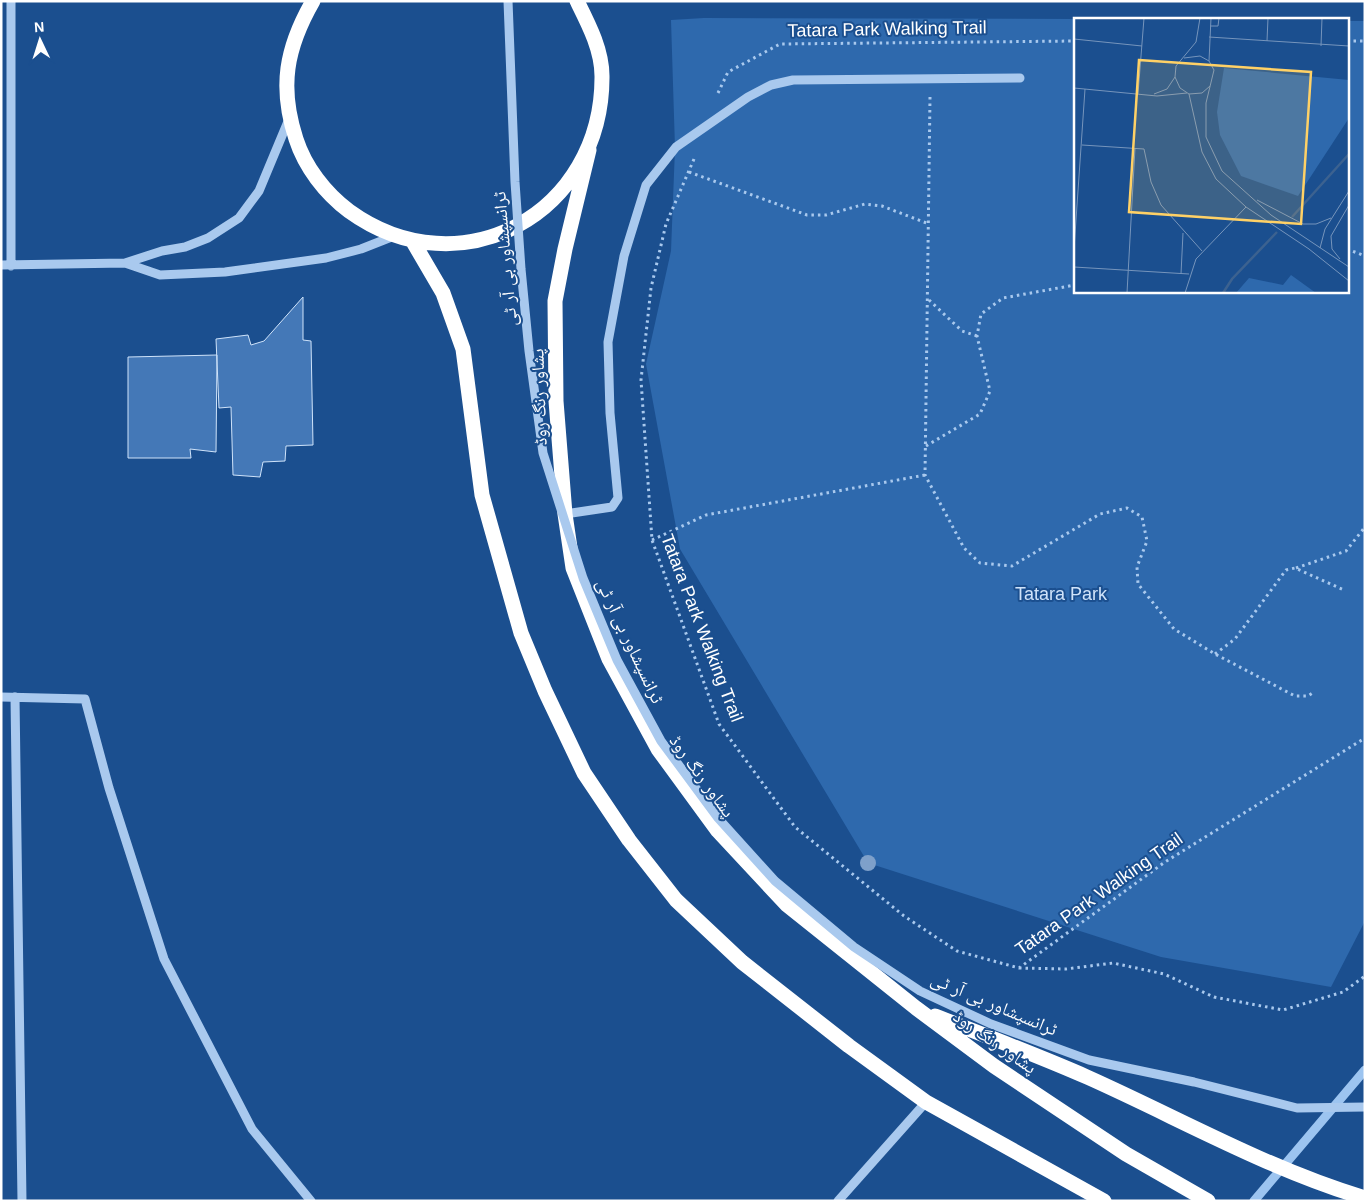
<svg xmlns="http://www.w3.org/2000/svg" width="1366" height="1202" font-family="Helvetica,'Noto Naskh Arabic',sans-serif">
	<style>
		.green { fill: #2e69ad }
		.lines { fill: none; stroke-linecap: round; stroke-linejoin: round }
		.stream { stroke: #9cc4f0; stroke-width: 9 }
		.building { fill: #4478b7; stroke: #cfe3fa }
		.path { stroke: #a9c9ee; stroke-width: 3; stroke-dasharray: 2.5 4; stroke-linecap: butt }
		.minor { stroke: #a9c9ee; stroke-width: 9 }
		.highway { stroke: #fff; stroke-width: 15 }
		.minor-bridge { stroke: #a9c9ee; stroke-width: 9 }
		.tree { fill: #7ea0ca }
		.labels { text-anchor: middle; dominant-baseline: central; stroke-width: 4; stroke-linejoin: round; paint-order: stroke }
		.street-label { font-size: 18px; fill: #fff; stroke: #1b4f8f }
		.park-label { font-size: 18px; fill: #cfe3fa; stroke: #1b4f8f }
		.inset-river { fill: none; stroke: #3c6290; stroke-width: 2.5 }
		.inset-road { fill: none; stroke: #7695bc; stroke-width: 1 }
		.view { fill: #ffd166; fill-opacity: 0.15; stroke: #ffd166; stroke-width: 2.5 }
		.inset-edge { fill: none; stroke: #fff; stroke-width: 2.5 }
	</style>
	<rect width="100%" height="100%" fill="#1b4f8f"/>
	<path class="green" d="M704 18 1075 19V291H1347V21H1365V921L1331 987 1161 957 868 863 680 549 646 364 671 251 675 148 671 20Z"/>
	<g class="lines">
		<path class="stream" d="M1254 1201 1365 1070"/>
	</g>
	<path class="building" d="M303 297V340L311 341 313 445 286 446 285 461 263 462 260 477 233 475 231 407 219 408 216 339 248 335 251 345 264 341Z
		M217 355 216 452 190 449 191 458H128V357Z"/>
	<g class="lines">
		<path class="path" d="M1347 41H1365
			M718 93 728 72 780 44 1075 41
			M930 97 925 475 964 548 980 563 1012 566 1100 514 1127 508 1142 517 1147 541 1137 567 1138 584 1174 629 1215 654 1295 696H1308L1314 692
			M694 159 666 224 651 288 641 380 652 540 719 724 795 827 904 916 957 951 1019 968 1165 862 1365 738
			M689 172 807 215H826L865 204 882 206 929 224
			M1347 249 1365 256
			M929 300 962 331 977 336
			M926 446 980 414 990 391 977 336 981 314 1003 298 1075 285
			M652 540 706 515 925 475
			M1296 568 1346 551 1365 527
			M1215 654 1235 639 1286 570 1295 568 1344 590
			M1019 968 1066 969 1113 963 1164 974 1214 997 1283 1010 1343 992 1365 976"/>
		<path class="minor" d="M125 263 160 275 225 272 326 258 361 249 394 236
			M1 265 125 263 162 251 185 247 208 238 239 218 259 191 289 119
			M11 266V1
			M565 514 612 507 618 498 610 413 608 342 624 256 646 185 676 147 748 97 771 85 793 80 1020 78
			M1 697 85 699 109 788 164 959 252 1129 311 1201
			M15 697 22 1201
			M838 1201 926 1102"/>
		<path class="highway" d="M313 1C286 48 279 87 296 139 305 167 325 193 349 211 461 292 603 213 602 76 602 50 589 25 577 1
			M589 150 565 249 555 301 556 401 565 514 573 568 609 659 658 749 718 831 787 905 916 1008 994 1066 1126 1154 1208 1201
			M412 240 443 293 463 349 482 495 521 633 545 691 584 773 629 840 676 900 742 962 849 1046 926 1102 1104 1201
			M935 1016C986 1036 1037 1055 1087 1077 1179 1118 1268 1169 1365 1198"/>
		<path class="minor-bridge" d="M508 1 515 182 521 269 529 351 543 453 583 578 617 660 661 741 718 818 775 881 854 947 920 991 991 1024 1089 1060 1194 1082 1297 1108 1365 1107"/>
	</g>
	<circle class="tree" cx="868" cy="863" r="8"/>
	<g class="labels">
		<g class="street-label">
			<text transform="translate(887 29) rotate(-1)">Tatara Park Walking Trail</text>
			<text transform="translate(505 259) rotate(-95)">ٹرانسپشاور بی آر ٹی</text>
			<text transform="translate(539 397) rotate(-92)">پشاور رنگ روڈ</text>
			<text transform="translate(702 628) rotate(69)">Tatara Park Walking Trail</text>
			<text transform="translate(630 641) rotate(65)">ٹرانسپشاور بی آر ٹی</text>
			<text transform="translate(702 776) rotate(54)">پشاور رنگ روڈ</text>
			<text transform="translate(1099 894) rotate(-35)">Tatara Park Walking Trail</text>
			<text transform="translate(994 1004) rotate(23)">ٹرانسپشاور بی آر ٹی</text>
			<text transform="translate(995 1042) rotate(35)">پشاور رنگ روڈ</text>
		</g>
		<g class="park-label">
			<text x="1061" y="594">Tatara Park</text>
		</g>
	</g>
	<g transform="translate(1074 18)">
		<rect width="275" height="275" fill="#1b4f8f"/>
		<path d="M150 50 275 62V100L224 178 167 158 146 117 143 94ZM217 257 242 275H162L175 260 209 267Z" fill="#2e69ad"/>
		<path class="inset-river" d="M218 199 275 136M149 275 158 261 203 214"/>
		<path class="inset-road" d="M126 0 122 24 102 48 101 59 106 70 115 76 128 75 136 68M136 8H144L145 0M135 19 275 28M0 21 68 28M193 23 194 0M247 28 248 0M110 40 126 38 135 43 140 52 132 85V119L148 153 197 197 275 249M135 43 137 0M0 70 83 78 113 75M64 76 70 0M80 76 93 71 101 59M115 76 128 134 142 161 172 189 235 231 275 263M8 127 70 131 77 164 87 187 128 233M183 182 229 206H242L257 200M246 230 251 211 275 173M0 231 11 71M266 241 258 231 257 218 275 187M0 249 115 256M107 256 109 215M53 275 61 130M111 275 122 241 172 189"/>
		<path class="view" d="M65 42 237 54 227 206 55 194Z"/>
		<rect width="275" height="275" class="inset-edge"/>
	</g>
	<rect width="1366" height="1202" fill="none" stroke="#ffffff" stroke-width="5"/>
	<g transform="translate(40 40) rotate(356)" stroke="#1b4f8f" stroke-width="4" paint-order="stroke">
	<path d="M0-4L9 19L0 12L-9 19Z" fill="#ffffff"/>
	<text y="-8" font-size="14" font-weight="bold" text-anchor="middle" fill="#ffffff">N</text>
	</g>
</svg>
